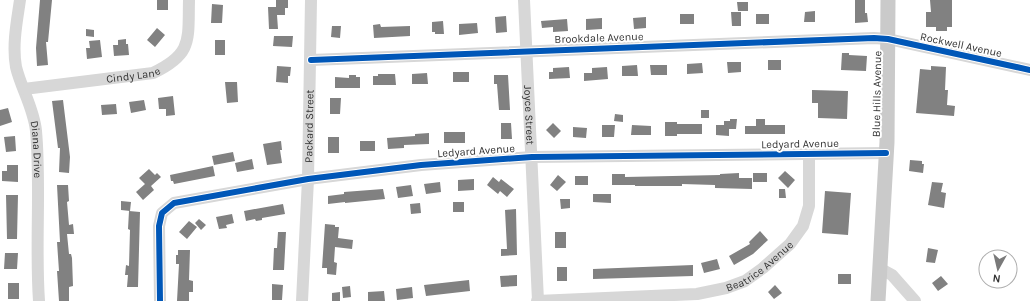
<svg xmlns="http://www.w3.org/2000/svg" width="1030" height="301" font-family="Karla,sans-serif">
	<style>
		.building { fill: #818181 }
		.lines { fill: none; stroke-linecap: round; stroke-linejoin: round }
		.minor { stroke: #d7d7d7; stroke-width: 12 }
		.major { stroke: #cacaca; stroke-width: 15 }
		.cycleway-casing { stroke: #fff; stroke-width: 8 }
		.cycleway { stroke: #0057b8; stroke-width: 6 }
		.labels { text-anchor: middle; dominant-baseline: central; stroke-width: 4; stroke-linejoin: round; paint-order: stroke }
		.street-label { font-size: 11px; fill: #333; stroke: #fff }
	</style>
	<rect width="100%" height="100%" fill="#fff"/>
	<path class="building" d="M40 0H52L48 42H46L48 65 37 66 36 48Z
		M157 0H168V10H157Z
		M276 0H288V8H285V15H277L278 29H269L268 7H276Z
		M855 0H865V13H867L868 22 855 23Z
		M930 0H952V27H947V31H936V27H926V12H931Z
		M737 2H748V11H738Z
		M212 4 223 5 222 23H211Z
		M815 11V22H804L805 12Z
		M731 12H741V26H732Z
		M680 14H694V24H680Z
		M756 14H769V24H756Z
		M506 16 507 32 496 33 495 17Z
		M646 17V28L634 29 633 18Z
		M602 18V29L586 30V19Z
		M567 19 568 31 553 32V27L542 28 541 21Z
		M443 21 444 34H435V32H432V22Z
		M477 23 478 33 459 35V24Z
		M380 24 381 27 410 26V36L374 38 373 25Z
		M332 26H341L340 38 331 37Z
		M157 28 165 35 155 47 147 40Z
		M86 29 94 30V37L86 36Z
		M274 36H293L292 47 273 46Z
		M126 39V44H128L129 55 114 56 113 45H118V40Z
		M100 40 102 57 87 59 86 48H90L89 41Z
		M215 40H225V55H215Z
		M842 53H849V55L867 56 866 71 841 70Z
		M768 60H781V70H768Z
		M727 62H741V72L728 73Z
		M702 63 703 73 687 74V64Z
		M637 65 638 76H622V66Z
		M650 65H667V75H651Z
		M277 66 291 67 290 76H288V83L276 82Z
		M931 66 946 67 945 90H948L947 105 955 106 954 116 916 113 920 69 931 70Z
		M569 67 570 78 549 79V72H553V68Z
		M607 67 608 79 584 81V73H592V68Z
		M453 72H469V82H453Z
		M427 73 428 84H412V74Z
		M378 74H395L396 85H373V76H378Z
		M349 75H356V77H360V88H335V77L349 78Z
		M494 75H508L510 110H499L497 84H494Z
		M225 82H237L238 102 227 103Z
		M812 90 848 91 847 119 818 118V103H812Z
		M173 96 175 115 166 116V109H159L158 98Z
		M330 98H341L340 114H330Z
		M63 100 70 157 69 173 59 172 60 148H58L52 101Z
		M144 100 146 110 131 113 129 102Z
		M116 104 117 114 102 115 101 105Z
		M8 108 12 122 0 126V110Z
		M701 110H709V118H701Z
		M615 114 623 115V122L614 121Z
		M730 119H737L736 129H729V136L716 135V125H724V121H730Z
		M756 119H765V125H785V134H745V126H756Z
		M665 122H677V124H702V134H677V136H665Z
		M501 123H511L512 139H501Z
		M553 123 561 131 554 138 546 130Z
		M602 125H615L614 137H602Z
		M632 125 651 126V135H631Z
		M573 127 587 128 586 138 573 137Z
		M444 132H465V143H444Z
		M429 133V144L404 145V148L388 149 387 138 415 136V134Z
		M15 136 16 151 6 152 4 137Z
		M328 137H339V153H328Z
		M281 141 282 150H280L282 163 267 165 263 144Z
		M360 141H375V151H360Z
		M233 152 235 161 214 165 212 156Z
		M252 159 254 169 237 172 235 163Z
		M910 160 922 161V164H924L923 173 909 171Z
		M7 165H18V182L2 181V171H7Z
		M213 166 215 176 174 184 173 181H171L170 175Z
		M149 169 155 175 157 173 161 177 151 186 154 190 143 200 136 192 145 184 139 178Z
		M785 171 795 180 788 188 778 178Z
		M739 173V178H752V189L715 188V185L682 184V186H635V185H612V174H625V177L720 175V174Z
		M753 173H767V182H753Z
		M558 175 566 182 557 191 550 185Z
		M575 176H588V185H575Z
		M493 177 499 182 501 179 514 189 507 197 500 191 498 194 487 185Z
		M474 179V190L458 191V180Z
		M440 182 441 192 426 194 424 184Z
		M932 182 943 183 941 192 946 193 944 208 928 205Z
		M57 185H68L69 201 67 202 69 225 73 224 74 234H67L69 254H71L72 258 73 286 69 287V301H59L57 271H59L57 242H60Z
		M411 185 413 196 398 198 396 187Z
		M383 189 385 199 345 203V202L328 204V196L344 194V192Z
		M779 189H785L786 198H779Z
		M825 191 851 193 848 235 822 233Z
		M593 194H611V203L593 202Z
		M6 195H18L17 239H7Z
		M560 199H570V208L561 209Z
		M121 201 131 202 130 211 121 210Z
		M453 202H464V212H453Z
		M420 203 421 213 411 214 410 204Z
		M283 204 285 214 262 218V220L256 221 255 219 246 221 244 211Z
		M516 209 517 255 501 256V249H507L505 210Z
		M129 211 140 212 138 287H127L128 275H125L126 265 129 266 130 230 128 229Z
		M232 214 234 223 226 225 227 228 219 229 216 217Z
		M199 219 206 225 201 230 195 223Z
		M189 221 197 227 187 239 179 232Z
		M325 224 335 225V227H339L338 238 353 240 352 249 335 247 334 262 337 263 336 275 327 274V268H322Z
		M760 231 768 240 753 254 734 265 729 256 750 244 749 242Z
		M278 232H286L284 270H273L274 248H277Z
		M555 232H566V248H555Z
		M928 248 938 250 935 263 926 262Z
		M178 250H190L189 280 193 281V292H189V301H177L179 264H176V255H178Z
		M5 253H18L17 269H4Z
		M717 259 720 269 704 273 701 263Z
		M693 265V276L593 279V269Z
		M557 267H567V281H557Z
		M838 274H851V284H838Z
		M517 275V286L501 287 500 276Z
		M941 276 948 284 938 291 932 283Z
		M469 280 470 291 426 296 424 285Z
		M8 283H19V299H8Z
		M272 284 283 285 282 300H272Z
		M775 285 782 293 774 299 768 292Z
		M350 286 351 297 343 298 342 287Z
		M412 287 413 298 397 300 396 289Z
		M384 291 385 301H368V292Z
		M340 292V301H332V293Z"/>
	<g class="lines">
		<g class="minor">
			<path id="s1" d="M20 0C17 21 12 45 16 67 21 88 34 109 36 131 41 187 35 244 39 301"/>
			<path id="s2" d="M524 0 538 301"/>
			<path d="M311 60 874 38 888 39 1030 70"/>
			<path id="s3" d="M24 89 153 73C193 54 188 40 189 0"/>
			<path d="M879 268 892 275 915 301"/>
			<path d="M160 301 159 226 162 213 174 203 308 179 421 165 532 157 886 153"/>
			<path id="s4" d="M302 301 308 179 311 0"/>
			<path id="s5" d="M537 301 697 294 726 288 745 281 763 268 790 244 803 226 809 206V154"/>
		</g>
		<path class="major" d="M878 301 887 142 888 0"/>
		<defs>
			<path id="cycleway" d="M311 60 874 38 888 39 1030 70
				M160 301 159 226 162 213 174 203 308 179 421 165 532 157 886 153"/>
		</defs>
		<use href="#cycleway" class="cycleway-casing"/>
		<use href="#cycleway" class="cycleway"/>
	</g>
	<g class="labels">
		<g class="street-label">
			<text transform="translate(599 38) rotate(-2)">Brookdale Avenue</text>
			<text transform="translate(961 45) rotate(12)">Rockwell Avenue</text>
			<text stroke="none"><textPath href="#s3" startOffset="110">Cindy Lane</textPath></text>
			<text transform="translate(877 94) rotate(-89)">Blue Hills Avenue</text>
			<text stroke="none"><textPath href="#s2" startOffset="115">Joyce Street</textPath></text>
			<text stroke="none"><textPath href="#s4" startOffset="175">Packard Street</textPath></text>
			<text transform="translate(800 144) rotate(-1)">Ledyard Avenue</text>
			<text stroke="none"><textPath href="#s1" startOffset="153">Diana Drive</textPath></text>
			<text transform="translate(476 151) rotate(-4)">Ledyard Avenue</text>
			<text stroke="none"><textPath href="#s5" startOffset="230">Beatrice Avenue</textPath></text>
		</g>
	</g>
	<g transform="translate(998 269) rotate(188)"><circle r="19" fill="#ffffff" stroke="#adadad"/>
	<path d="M0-3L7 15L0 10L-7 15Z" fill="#7a7a7a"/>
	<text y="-6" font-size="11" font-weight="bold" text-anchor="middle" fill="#333333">N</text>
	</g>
</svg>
